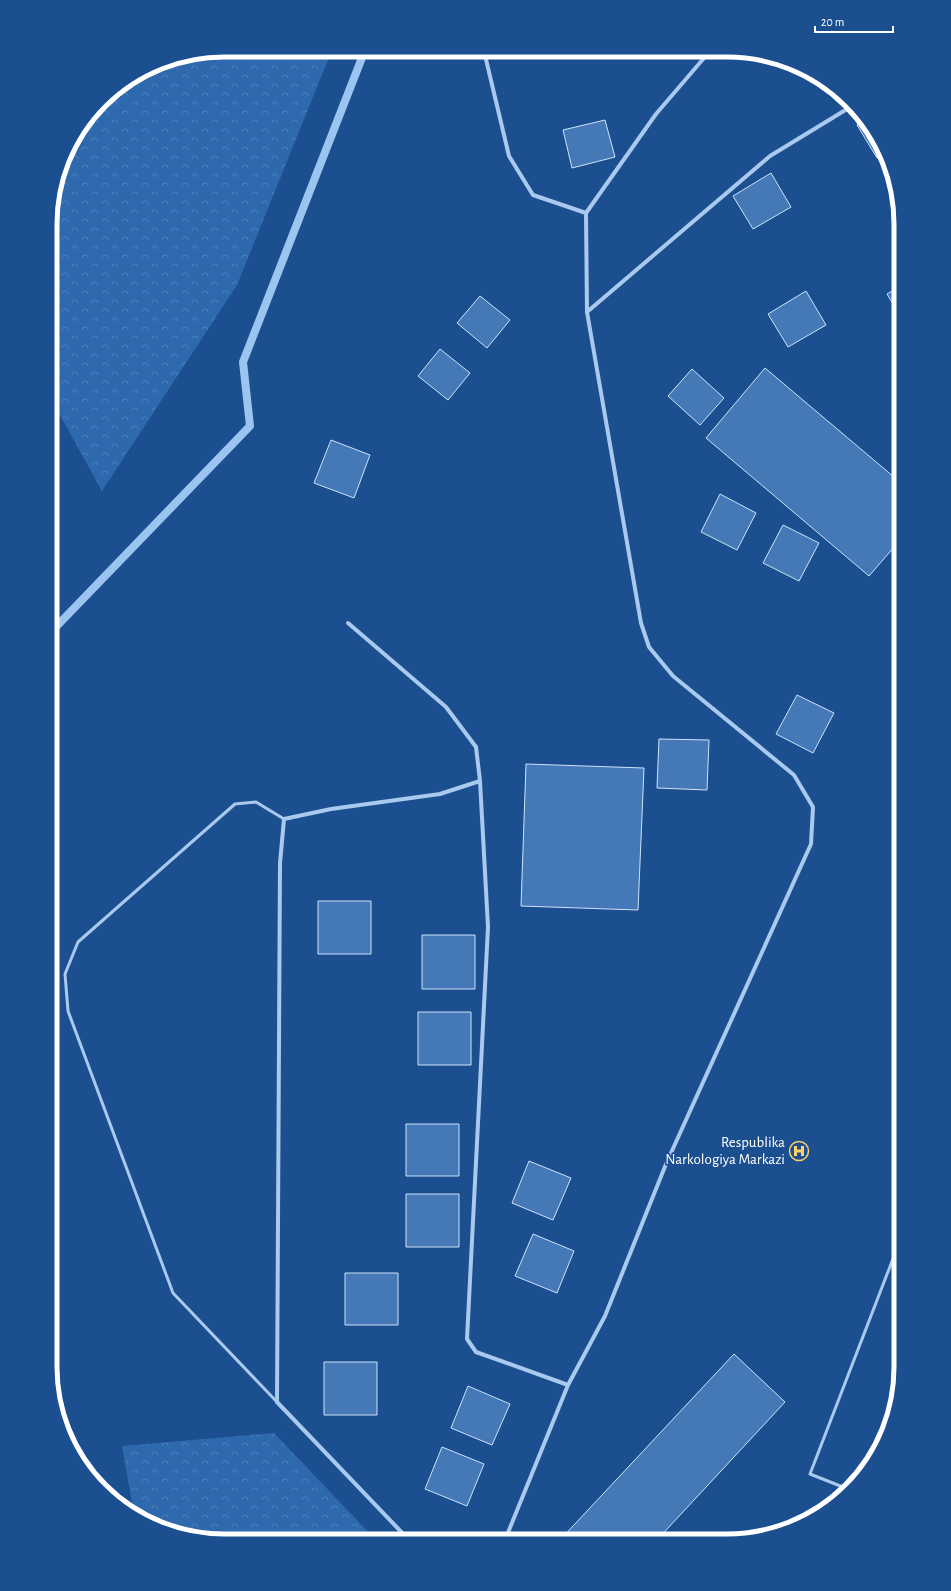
<svg xmlns="http://www.w3.org/2000/svg" width="951" height="1591" font-family="'Alegreya Sans',sans-serif">
	<style>
		.forest { fill: url(#forest-crowns) }
		.lines { fill: none; stroke-linecap: round; stroke-linejoin: round }
		.stream { stroke: #9cc4f0; stroke-width: 8 }
		.building { fill: #4478b7; stroke: #cfe3fa }
		.service { stroke: #a9c9ee; stroke-width: 3 }
		.minor { stroke: #a9c9ee; stroke-width: 4 }
		.labels { text-anchor: middle; dominant-baseline: central; stroke-width: 3.5; stroke-linejoin: round; paint-order: stroke }
		.poi-label { font-size: 15px; fill: #fff; stroke: #1b4f8f; text-anchor: end }
		.rim { fill: none; stroke: #fff; stroke-width: 5 }
	</style>
	<defs>
		<pattern id="forest-crowns" width="20" height="18" patternUnits="userSpaceOnUse"><rect width="20" height="18" fill="#2e69ad"/><path d="M2 6a3 3 0 1 1 6 0M12 15a3 3 0 1 1 6 0" fill="none" stroke="#4d80b9"/></pattern>
	</defs>
	<rect width="100%" height="100%" fill="#1b4f8f"/>
	<path class="forest" d="M224 50H332L237 285 102 491 51 399V202L68 147 109 93 158 63Z
		M274 1433 376 1540H202L157 1528 134 1514 122 1446Z"/>
	<g class="lines">
		<path class="stream" d="M51 632 250 426 243 362 365 50"/>
	</g>
	<path class="building" d="M683 51H696L691 58Z
		M605 120 615 157 572 168 563 130Z
		M866 120 885 153 877 158 857 125Z
		M771 173 791 207 753 229 733 196Z
		M901 286V317L887 294Z
		M806 291 826 325 788 347 768 314Z
		M480 296 510 320 487 348 457 323Z
		M440 349 470 373 448 400 418 376Z
		M765 368 901 483V539L869 576 706 438Z
		M692 369 724 398 700 425 668 396Z
		M331 440 370 455 354 498 314 483Z
		M720 494 756 513 737 550 701 532Z
		M783 525 819 543 799 581 763 563Z
		M797 695 834 713 813 753 776 734Z
		M659 739 709 740 707 790 657 788Z
		M526 764 644 768 638 910 521 906Z
		M318 901H371V954H318Z
		M422 935H475V989H422Z
		M418 1012H471V1065H418Z
		M406 1124H459V1176H406Z
		M529 1161 571 1178 553 1220 512 1203Z
		M406 1194H459V1247H406Z
		M533 1234 574 1251 557 1293 515 1276Z
		M345 1273H398V1325H345Z
		M734 1354 785 1402 656 1541H559Z
		M324 1362H377V1415H324Z
		M468 1386 510 1404 492 1445 451 1428Z
		M442 1447 484 1464 467 1506 425 1489Z"/>
	<g class="lines">
		<path class="service" d="M277 1402 173 1293 68 1011 65 974 78 942 235 804 256 802 284 819
			M848 1489 810 1474 901 1238"/>
		<path class="minor" d="M484 51 509 156 533 195 586 213
			M587 312 770 156 852 106
			M348 623 446 707 476 747 480 781
			M409 1540 277 1402 280 863 284 819 331 809 440 794 480 781 488 927 467 1339 476 1352 568 1385
			M505 1540 568 1385 605 1316 666 1164 811 844 813 807 794 775 673 676 649 647 641 623 587 312 586 213 656 114 710 51"/>
	</g>
	<defs>
		<symbol id="hospital-ring" viewBox="-11 -11 22 22"><circle r="9.5" fill="#1b4f8f" stroke="#ffd166" stroke-width="1.5"/><path d="M-5-5h3v3.5h4V-5h3V5h-3V1.5h-4V5h-3Z" fill="#ffd166"/></symbol>
	</defs>
	<g fill-rule="evenodd">
		<use href="#hospital-ring" x="788" y="1140" width="22" height="22"/>
	</g>
	<g class="labels">
		<g class="poi-label">
			<text x="785" y="1142">Respublika<tspan x="785" dy="17">Narkologiya Markazi</tspan></text>
		</g>
	</g>
	<path d="M0 0H951V1591H0ZM224 57H727A167 167 0 0 1 894 224V1367A167 167 0 0 1 727 1534H224A167 167 0 0 1 57 1367V224A167 167 0 0 1 224 57Z" fill="#1b4f8f" fill-rule="evenodd"/>
	<path class="rim" d="M224 57H727A167 167 0 0 1 894 224V1367A167 167 0 0 1 727 1534H224A167 167 0 0 1 57 1367V224A167 167 0 0 1 224 57Z"/>
	<path d="M815 26v6h78v-6" fill="none" stroke="#ffffff" stroke-width="2"/>
	<text x="821" y="26" font-size="12" fill="#ffffff" stroke="#1b4f8f" stroke-width="3" paint-order="stroke">20 m</text>
</svg>
